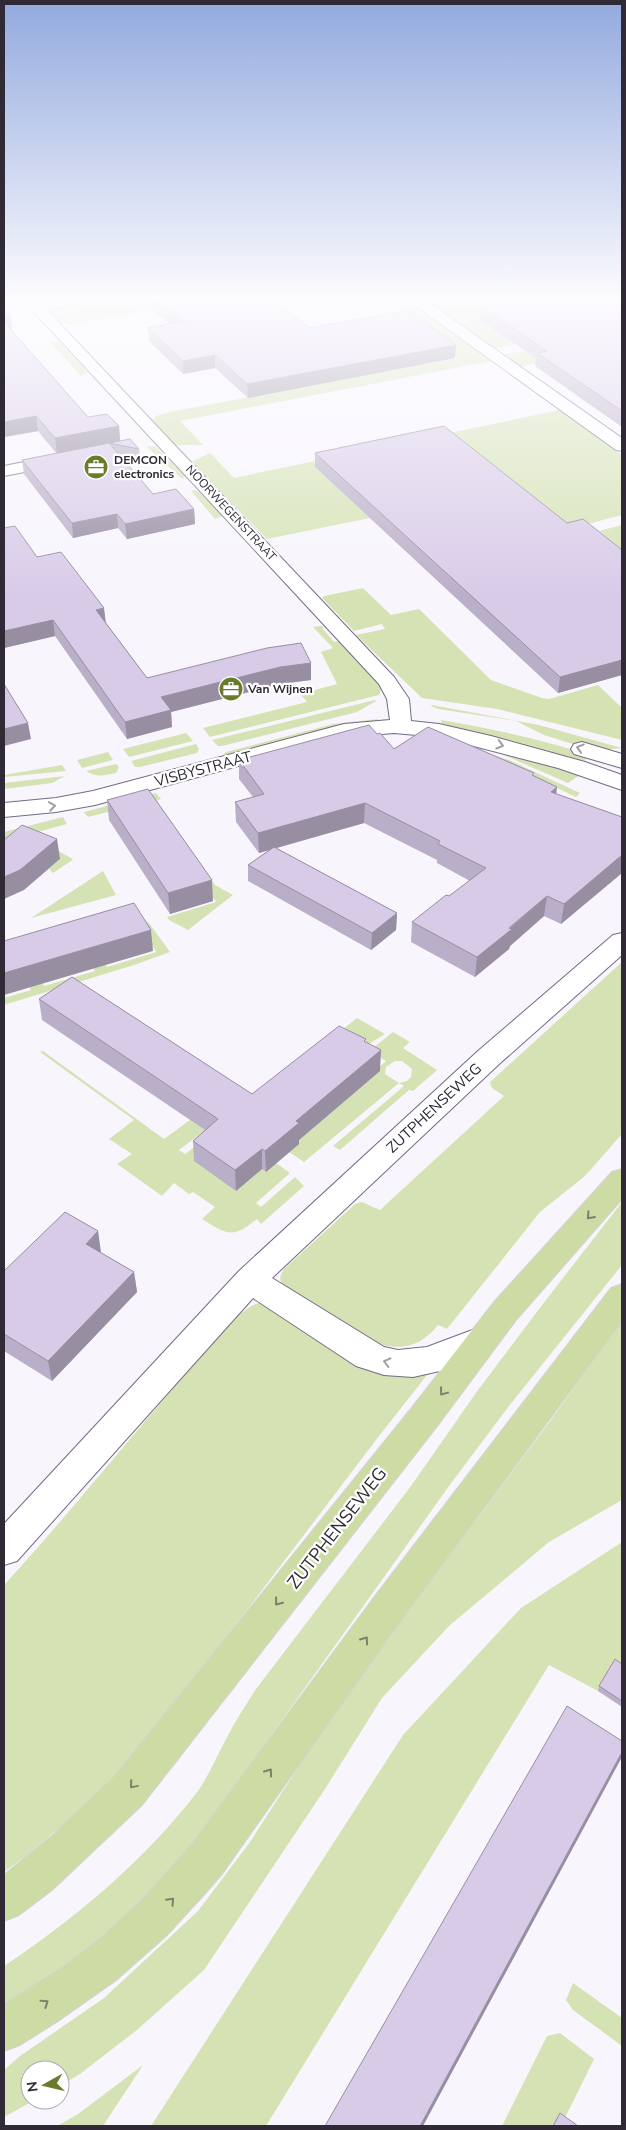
<svg xmlns="http://www.w3.org/2000/svg" width="626" height="2130" font-family="'Nunito Sans',sans-serif">
	<style>
		.green { fill: #d5e3b4; fill-rule: evenodd }
		.lines { fill: none; stroke-linecap: round; stroke-linejoin: round }
		.minor-casing { stroke: #766a84; stroke-width: 2 }
		.major-casing { stroke: #d5d4d7; stroke-width: 2 }
		.minor { fill: #fff; fill-rule: evenodd }
		.major { fill: #cddba4; fill-rule: evenodd }
		.wall { fill: #baafc8 }
		.shaded-wall { fill: #978ea2 }
		.building { fill: #d8cbe8; stroke: #978ea2 }
		.oneway { stroke: #a19fa4 }
		.oneway2 { stroke: #7e826c }
		.labels { text-anchor: middle; dominant-baseline: central; stroke-width: 4.5; stroke-linejoin: round; paint-order: stroke }
		.far-poi-label { font-size: 12px; font-weight: bold; fill: #2f2a35; stroke: #fff; text-anchor: start }
		.far-street-label { font-size: 12px; fill: #2f2a35; stroke: #fff }
		.street-label { font-size: 15px; fill: #2f2a35; stroke: #fff }
		.near-street-label { font-size: 18px; fill: #2f2a35; stroke: #fff }
	</style>
	<rect width="100%" height="100%" fill="#f8f6fc"/>
	<path class="green" d="M102 298H222L70 324 59 322 50 316 53 309 70 303Z
		M343 298H402L404 300 358 308Z
		M429 298H511L530 311 516 344 493 349 429 304 427 301Z
		M408 306H413L491 361 180 421 203 445H175L152 420 156 416 170 412 457 358 433 339 444 337 401 307Z
		M55 341 59 342 87 372 81 376 50 342Z
		M622 346 517 367 502 355 525 351Z
		M560 410 622 455V502L620 503 622 504V515L557 532 315 467 370 518 267 539 191 462 210 453 234 478Z
		M146 446 156 447 185 476 182 479Z
		M195 490 199 492 223 516 215 519 191 491Z
		M622 525V550L599 531Z
		M363 588 391 615 419 609 491 680 542 698 549 699 598 685 622 708V740L497 709 422 698 356 635 385 629 382 624 354 631 322 598 324 596Z
		M320 626 325 627 322 628 334 642 339 641 379 685 381 690 379 695 210 737 203 728 307 702 300 694 337 684 321 652 333 648 313 627Z
		M375 700 376 701 357 712 222 746H218L212 740Z
		M432 705 539 725 622 748 599 750 582 747 544 735 516 721 438 709 431 706Z
		M378 719V724L225 757 224 754 226 752 333 724Z
		M441 720C490 728 537 739 584 753L587 756 585 760 578 762 442 724Z
		M186 733 193 741 129 757 123 749Z
		M196 744 199 749 197 753 140 767H135L131 761Z
		M474 749 509 760 580 793 576 797Z
		M490 749 580 775 568 783Z
		M108 752 113 760 82 768 77 760Z
		M116 764 119 767 116 773C106 775 96 778 86 771Z
		M62 765 66 771 4 777V775Z
		M65 776 52 783 4 789V783Z
		M156 793 161 799 155 801 215 885 233 895 188 930 169 920 167 917 216 902 197 873 116 810 88 817 84 812Z
		M63 817 67 824 34 833 35 838 73 859 71 861 53 873 49 869 59 860 4 864V832Z
		M103 871 116 895 31 918Z
		M134 914 149 923 170 952 134 965 4 1005V998L31 990 14 957 27 954 44 986 95 971 76 938 89 937 107 967 156 952Z
		M622 962V1134L585 1176 540 1212 447 1329 438 1325C422 1345 404 1351 379 1344L282 1287 280 1277 284 1269 355 1204 362 1202 380 1210 504 1096 492 1088 490 1082Z
		M357 1018 385 1034 364 1047 329 1040Z
		M393 1032 410 1042 403 1048 437 1070 413 1091 409 1090 340 1150 333 1146 404 1086 399 1083 304 1162 289 1152 296 1142 380 1071 377 1069 386 1061 369 1051ZM395 1061H402L412 1069 411 1077 407 1081 399 1083 385 1074 386 1067Z
		M43 1051 164 1139 190 1120 266 1172 276 1163 290 1173 256 1203 261 1207 295 1177 304 1186 261 1224 257 1219C233 1239 227 1235 202 1219L215 1207 193 1192 189 1194 174 1183 162 1196 117 1164 132 1154 109 1139 134 1120 40 1052ZM204 1131 210 1135 185 1154 179 1150Z
		M622 1202V1265L509 1406 449 1486 192 1846 138 1905 100 1939 59 1970 4 2004V1966C76 1918 145 1860 198 1791 209 1775 216 1758 225 1741 234 1723 245 1706 256 1689L411 1486 478 1390 539 1309Z
		M258 1303H264L385 1374 406 1376 431 1370 379 1436 153 1734 98 1795 26 1856 4 1872V1585C61 1523 115 1456 170 1392 190 1369 232 1312 258 1303Z
		M622 1321V1500L549 1542 449 1626 382 1698 325 1789 204 1970 137 2030 80 2074 60 2086V2070H30V2100H35L4 2117V2070L20 2056 104 1998 198 1911 250 1842 344 1696 550 1421Z
		M622 1542V1670L613 1665 598 1691 549 1665 266 2126H151L403 1735 521 1608Z
		M573 1983 622 2018V2046L573 2010 566 2000Z
		M560 2033 594 2059 561 2126H502L547 2036Z
		M143 2065 103 2126H57L78 2114Z"/>
	<g class="lines">
		<defs>
			<path id="minor" d="M21 298H36L39 301 58 298H92L85 302 46 309 394 677 409 699 411 721 439 724 491 736 585 762 622 775V790L558 768 439 737 394 733 345 737 95 805 56 812 4 817V803L56 798 93 791 344 724 390 720 387 699 379 684Z
				M405 298H422L622 438V451L616 450Z
				M59 455 65 456 68 460 65 464 4 476V466Z
				M582 742 622 754V768L574 754 571 749 574 744Z
				M622 933V955L498 1065 272 1278 384 1347 398 1350 427 1347 483 1326 494 1330 499 1339 494 1348 440 1371 413 1377 384 1375 356 1366 253 1298 17 1561 4 1565V1524L239 1271 478 1051 613 935Z"/>
			<path id="major" d="M622 1169V1199L516 1320 438 1425 142 1805 52 1890 19 1915 4 1921V1875L54 1834 114 1777 414 1405 494 1302 612 1172Z
				M622 1284V1321L401 1620 222 1874 201 1898 166 1936 115 1981 58 2021 20 2045 4 2051V2004L66 1965 102 1937 143 1899 192 1844 375 1596 611 1288Z"/>
		</defs>
		<use href="#minor" class="minor-casing"/>
		<use href="#major" class="major-casing"/>
		<use href="#minor" class="minor"/>
		<use href="#major" class="major"/>
	</g>
	<path class="wall" d="M151 298H272L309 328 455 358 248 398 215 368 183 374 149 341 148 328 171 324 152 310Z
		M622 298V427L535 366 536 358 480 320 481 306Z
		M4 308 10 315 12 329 10 330 88 417 119 426 120 441 139 449 141 464 124 460 153 494 194 509 195 524 127 539 118 528 73 538 24 474 22 460 56 453 38 431 4 437Z
		M315 453 567 523 622 550V675L558 693 315 467Z
		M4 528 37 557 106 623 147 678 311 680 280 684 171 712 172 727 127 739 55 636 4 648Z
		M377 734 394 749 534 776 556 794 622 817V873L561 924 544 916 510 946 509 949 475 977 411 942 412 922 470 881 437 863V860L364 823 276 848 397 913 396 930 371 950 248 881V865L269 850 259 853 236 822 235 802 253 797 239 779V760Z
		M107 800 213 901 170 914 109 820Z
		M39 999 252 1094 366 1042 380 1071 299 1140V1144L266 1172 262 1169 236 1191 194 1161 193 1141 205 1130 42 1020Z
		M98 1231 100 1252 134 1272 137 1292 52 1381 4 1351V1271Z
		M622 1664V1707L598 1691 599 1686Z"/>
	<path class="shaded-wall" d="M10 315 12 329 4 331V316Z
		M456 345 455 358 248 398 247 384Z
		M215 355V368L183 374V361Z
		M36 416 38 431 4 437V422Z
		M119 426 120 441 57 454 55 438Z
		M194 509 195 524 127 539 125 524Z
		M117 514 118 528 73 538 72 523Z
		M104 608 106 624 96 610Z
		M53 620 55 636 4 648V631Z
		M622 660V675L558 693 560 677Z
		M311 663V680L280 684 171 712 172 727 127 739 125 722 161 697 280 667Z
		M28 723 31 739 4 746V729Z
		M557 787 555 806 551 792Z
		M365 803 364 823 259 853 258 833Z
		M57 839 60 859 24 890 4 899V877Z
		M622 855V873L561 924 564 904Z
		M212 880 213 901 170 914 168 893Z
		M547 896 544 916 510 946 509 949 475 977 477 957Z
		M397 913 396 930 371 950 372 933Z
		M151 930 153 951 4 995V973Z
		M381 1050 380 1071 299 1140V1144L266 1172 265 1151 296 1121Z
		M262 1149V1169L236 1191 235 1170Z
		M98 1231 101 1252 89 1264 86 1244Z
		M134 1272 137 1292 52 1381 48 1361Z
		M622 1752V1757L423 2126H420Z"/>
	<path class="building" d="M153 298H272L309 328 408 310 456 345 247 384 215 355 183 361 148 328 185 321Z
		M526 298H622V411L537 353 547 351 481 306Z
		M4 308 10 315 4 316Z
		M4 322 88 417 107 414 119 426 55 438 36 416 4 422Z
		M444 426 567 523 583 519 622 550V660L560 677 315 453Z
		M130 439 139 449 109 443 153 494 176 489 194 509 125 524 117 514 72 523 22 460Z
		M15 526 37 557 61 552 104 608 96 610 147 678 267 648 301 643 311 663 280 667 161 697 171 710 125 722 53 620 4 631V528Z
		M4 684 28 723 4 729Z
		M369 725 377 734 380 733 394 749 428 727 534 773 532 775 557 787 551 792 622 817V855L564 904 547 896 509 928 512 929 477 957 412 922 446 895 449 896 486 868 438 844 440 841 365 803 258 833 235 802 264 794 239 760Z
		M148 789 212 880 168 893 107 800Z
		M22 825 57 839 20 870 4 877V840Z
		M274 847 397 913 372 933 248 865Z
		M134 903 151 930 4 973V941Z
		M72 977 252 1094 339 1026 366 1039 364 1041 381 1050 296 1121 299 1123 265 1151 262 1149 235 1170 193 1141 218 1119 39 999Z
		M65 1212 98 1231 86 1244 134 1272 48 1361 4 1334V1271Z
		M615 1659 622 1664V1701L599 1686Z
		M567 1706 622 1741V1752L420 2126H325Z
		M560 2113 578 2126H553Z"/>
	<defs><path id="oneway-chevron" d="M-2-3.5L2.5 0L-2 3.5" fill="none" stroke-width="1.6" stroke-linecap="round" stroke-linejoin="round" transform="scale(1.25)"/></defs>
	<g class="oneway">
		<use href="#oneway-chevron" transform="translate(500 745) rotate(16)"/>
		<use href="#oneway-chevron" transform="translate(580 748) rotate(-163)"/>
		<use href="#oneway-chevron" transform="translate(52 806) rotate(-9)"/>
		<use href="#oneway-chevron" transform="translate(387 1362) rotate(-166)"/>
	</g>
	<g class="oneway2">
		<use href="#oneway-chevron" transform="translate(590 1216) rotate(132)"/>
		<use href="#oneway-chevron" transform="translate(443 1392) rotate(127)"/>
		<use href="#oneway-chevron" transform="translate(278 1602) rotate(128)"/>
		<use href="#oneway-chevron" transform="translate(365 1640) rotate(-54)"/>
		<use href="#oneway-chevron" transform="translate(269 1772) rotate(-54)"/>
		<use href="#oneway-chevron" transform="translate(133 1785) rotate(130)"/>
		<use href="#oneway-chevron" transform="translate(171 1901) rotate(-47)"/>
		<use href="#oneway-chevron" transform="translate(45 2003) rotate(-34)"/>
	</g>
	<linearGradient id="sky" x2="0" y2="1"><stop stop-color="#93aadf"/><stop offset="0.5" stop-color="#fcfbfe"/><stop offset="1" stop-color="#fcfbfe" stop-opacity="0"/></linearGradient>
	<rect width="626" height="596" fill="url(#sky)"/>
	<defs>
		<symbol id="office-disc" viewBox="-11 -11 22 22"><circle r="9.5" fill="#6a7c2b" stroke="#fff"/><path d="M-6-3h4V-5.5h4V-3h4V5H-6ZM-1-4.5V-3h2v-1.5ZM-6 0V1H6V0Z" fill="#fff"/></symbol>
	</defs>
	<g fill-rule="evenodd">
		<use href="#office-disc" x="82" y="453" width="28" height="28"/>
		<use href="#office-disc" x="217" y="675" width="28" height="28"/>
	</g>
	<g class="labels">
		<g class="far-poi-label">
			<text x="114" y="460">DEMCON<tspan x="114" dy="14">electronics</tspan></text>
			<text x="248" y="689">Van Wijnen</text>
		</g>
		<g class="far-street-label">
			<text transform="translate(231 513) rotate(47)">NOORWEGENSTRAAT</text>
		</g>
		<g class="street-label">
			<text transform="translate(203 769) rotate(-15)">VISBYSTRAAT</text>
			<text transform="translate(434 1108) rotate(-43)">ZUTPHENSEWEG</text>
		</g>
		<g class="near-street-label">
			<text transform="translate(337 1528) rotate(-52)">ZUTPHENSEWEG</text>
		</g>
	</g>
	<rect width="626" height="2130" fill="none" stroke="#2f2a35" stroke-width="10"/>
	<g transform="translate(45 2085) rotate(262)"><circle r="24" fill="#ffffff" stroke="#acaaae"/>
	<path d="M0-4L9 19L0 12L-9 19Z" fill="#6a7c2b"/>
	<text y="-8" font-size="14" font-weight="bold" text-anchor="middle" fill="#2f2a35">N</text>
	</g>
</svg>
